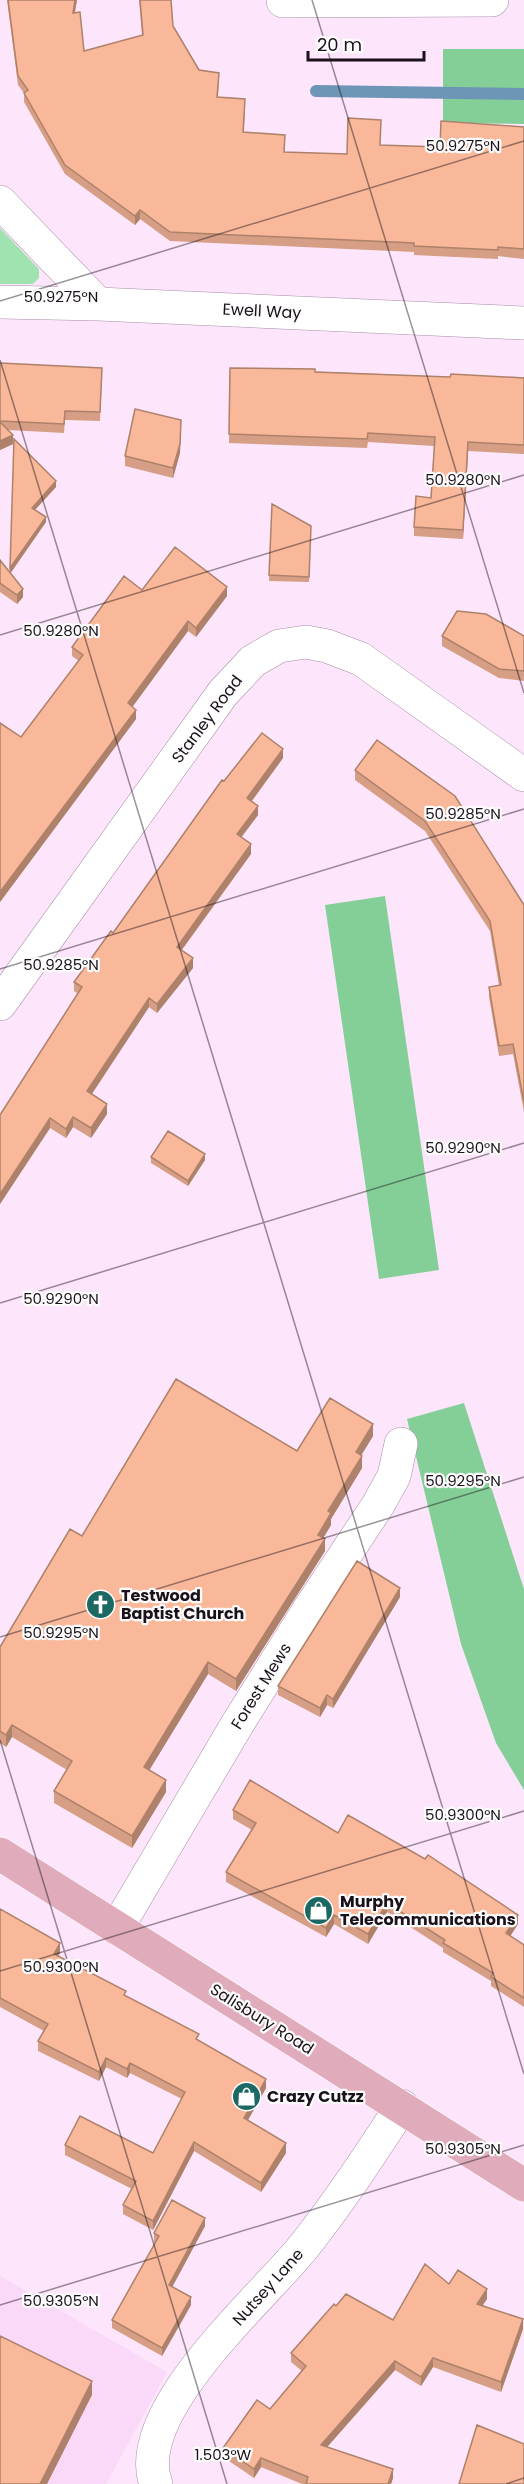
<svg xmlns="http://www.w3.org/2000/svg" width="524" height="2484" font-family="Poppins,sans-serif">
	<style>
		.built { fill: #fad8f8 }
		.green { fill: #a1e2b1 }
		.forest { fill: #84cf98 }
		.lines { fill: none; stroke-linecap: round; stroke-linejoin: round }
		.stream { stroke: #6d96b6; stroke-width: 12 }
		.minor-casing { stroke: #a78da6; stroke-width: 34 }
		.major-casing { stroke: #fff; stroke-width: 34 }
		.minor { stroke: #fff; stroke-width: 33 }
		.major { stroke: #e0acbb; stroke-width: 33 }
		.wall { fill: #d69e84 }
		.shaded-wall { fill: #ae816b }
		.building { fill: #f9b899; stroke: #ae816b; stroke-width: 1.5 }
		.ticks { fill: none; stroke: #1a111a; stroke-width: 1.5; stroke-opacity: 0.45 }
		.labels { text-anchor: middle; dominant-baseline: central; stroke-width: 4.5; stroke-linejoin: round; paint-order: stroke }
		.street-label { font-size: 16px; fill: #1a111a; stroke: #fcfcfc }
		.poi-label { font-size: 16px; font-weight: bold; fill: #1a111a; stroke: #fcfcfc; text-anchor: start }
		.ticks-label { font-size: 15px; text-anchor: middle; fill: #1a111a; stroke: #fcfcfc; stroke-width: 4.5; stroke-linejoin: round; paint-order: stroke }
	</style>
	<rect width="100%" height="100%" fill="#fde6fb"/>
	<path class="built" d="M0 2276 167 2372 106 2484H0Z"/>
	<path class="green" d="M0 228 39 269V278L33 284H0Z"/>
	<path class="forest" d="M443 49H524V124L443 123Z
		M385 896 439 1270 379 1279 325 905Z
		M464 1403 524 1589V1790L496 1743 461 1644 407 1419Z"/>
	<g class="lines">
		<path class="stream" d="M316 91 524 94"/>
		<defs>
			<path id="minor" d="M283 1 492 0
				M0 202 98 304
				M0 302 98 304 524 323
				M0 1004 223 693 253 661 279 646 306 642 327 646 361 659 524 775
				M117 1928 238 1723 310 1608 378 1505 394 1476 401 1444
				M156 2484C129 2412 263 2298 305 2245 340 2201 371 2153 402 2106"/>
			<path id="major" d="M0 1854 524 2185"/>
		</defs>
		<use href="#minor" class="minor-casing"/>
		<use href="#major" class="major-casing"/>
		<use href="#minor" class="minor"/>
		<use href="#major" class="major"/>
	</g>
	<path class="wall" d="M7 0H77L75 12 84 51 142 35 139 0H171L173 26 199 70 219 82 218 97 245 108 244 132 285 144V152L347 154 380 145 440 147 524 127V259L498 256V259L414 255V252L170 241 140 219 135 225 65 174 24 102V93L18 85Z
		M0 363 102 377 100 421 65 420 64 433 8 430 13 444 0 450Z
		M230 368 450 377 524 378V454L468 451 463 539 414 536V527L431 498 434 446 368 442 367 448 229 443Z
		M181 429 180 453 173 478 125 466V456Z
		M14 439 56 487 35 510 46 522 10 573 23 597 17 604 0 592V560L10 572Z
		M272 504 311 526 309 582 269 581Z
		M142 590 227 596 196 637 188 631 132 707 136 719 0 902V723L21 737 79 661 72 656V647Z
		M442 636H524V681L499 678 442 646Z
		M377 740 524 905V1112L513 1054 499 1056 489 997V987L499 986 490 931 425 831 355 780V770Z
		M283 758 252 801 258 815 241 837 251 854 182 950 193 968 157 1013 149 1007 92 1094 107 1114 91 1138 73 1127 66 1138 50 1128 0 1204 77 993 74 991V982L113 933 224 781Z
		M151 1157 205 1160 188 1186 151 1163Z
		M373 1436 361 1455 362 1468 331 1519V1525L323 1538 325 1551 236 1691 208 1674 149 1770 166 1792 132 1848 54 1803V1791L67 1770 12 1737 6 1747 0 1743V1647L82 1536 297 1451Z
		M400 1597 333 1708 327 1705 320 1717 278 1695V1686Z
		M233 1810 338 1833 518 1924 510 1936 524 1945V2007L491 1986V1981L443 1952V1948L387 1912 368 1944 334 1924 326 1937 226 1882V1872L252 1830 233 1819Z
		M0 1909 60 1953 58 1956 126 1996 199 2041 266 2088 248 2120 286 2153 261 2192 194 2151 153 2230 123 2214V2205L132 2189 65 2155V2145L153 2153 182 2099 130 2073 127 2078 106 2067 99 2081 38 2051V2041L44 2031 0 2007Z
		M205 2226 172 2287 191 2305 162 2356 112 2328V2320L155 2243 154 2242V2233Z
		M449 2284 487 2299 483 2305 523 2329 501 2392 433 2367 421 2386 395 2370 327 2447 393 2478 391 2484H302L261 2467 254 2478 223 2457V2448L270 2409 302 2371 291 2362V2353L336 2306 393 2320Z"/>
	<path class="shaded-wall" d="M75 0H77L73 22V13Z
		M140 210V219L135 225V216Z
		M181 420 180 453 173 478V468Z
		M13 435V444L0 450V441Z
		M468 442V451L463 539V530Z
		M56 481V487L32 513V508Z
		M46 517V522L10 574V568Z
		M227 587V596L196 637V628Z
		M23 589V597L17 604V595Z
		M188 621V631L128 713V703Z
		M136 710V719L0 902V892Z
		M283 749V758L247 807V798Z
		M258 806V815L237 843V834Z
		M251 844V854L177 956V947Z
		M193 958V968L157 1013V1004Z
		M149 998V1007L87 1101V1091Z
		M107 1104V1114L91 1138V1128Z
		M73 1117V1127L66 1138V1129Z
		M50 1118V1128L0 1204V1194Z
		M205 1154V1160L188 1186V1181Z
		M373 1424V1436L356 1464V1452Z
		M362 1456V1468L331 1519V1525L318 1547V1535L328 1511Z
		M325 1539V1551L236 1691V1679Z
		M400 1588V1597L333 1708V1699Z
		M208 1662V1674L144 1779V1767Z
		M327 1695V1705L320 1717V1708Z
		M12 1725V1737L6 1747V1735Z
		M166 1780V1792L132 1848V1836Z
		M387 1903V1912L368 1944V1934Z
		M334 1915V1924L326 1937V1928Z
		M518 1915V1924L506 1943V1933Z
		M60 1943V1953L54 1963V1954Z
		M106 2058V2067L99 2081V2072Z
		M130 2063V2073L127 2078V2069Z
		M266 2079V2088L244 2127V2118Z
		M194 2142V2151L153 2230V2221Z
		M286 2143V2153L261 2192V2183Z
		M205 2218V2226L169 2293V2285Z
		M487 2289V2299L477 2313V2304Z
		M191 2297V2305L162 2356V2348Z
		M523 2319V2329L501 2392V2382Z
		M433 2358V2367L421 2386V2377Z
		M395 2361V2370L321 2454V2445Z
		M92 2381V2395L47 2484H40Z
		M261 2458V2467L254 2478V2469Z
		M393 2469V2478L391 2484H388Z"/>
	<path class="building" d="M8 0H75L73 13 80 12 84 51 143 35 140 0H171L173 26 199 70 219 73 217 97 245 99 243 132 285 135 284 152 347 154 348 118 381 120 380 145 440 147 441 121 524 127V249L498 247V250L414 246V243L170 232 140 210 135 216 65 165 24 93 28 90 18 76Z
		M0 363 102 368 100 412 65 411 64 424 0 421Z
		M230 368 315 369V372L450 377 451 374 524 378V445L468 442 463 530 414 527 416 496 431 498 435 437 368 433 367 439 229 434Z
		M135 409 181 420 180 444 173 468 125 456Z
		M0 422 13 435 0 441Z
		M14 439 56 481 32 508 46 517 10 568Z
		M272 504 311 526 309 577 269 575Z
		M175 547 227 587 196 628 188 621 128 703 136 710 0 892V723L21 737 83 655 72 647 124 576 142 590Z
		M0 560 23 589 17 595 0 583Z
		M457 611 486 614 524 636V671L499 669 442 636Z
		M262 733 283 749 247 798 258 806 237 834 251 844 177 947 193 958 157 1004 149 998 87 1091 107 1104 91 1128 73 1117 66 1129 50 1118 0 1194V1115L82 987 74 982 111 931 113 933 222 780 224 781Z
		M377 740 455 796 524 905V1102L513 1044 499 1046 489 987 501 985 490 921 425 821 355 770Z
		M168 1131 205 1154 188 1181 151 1157Z
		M176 1379 297 1451 330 1398 373 1424 356 1452 362 1456 328 1511 331 1513 318 1535 325 1539 236 1679 208 1662 144 1767 166 1780 132 1836 54 1791 72 1761 12 1725 6 1735 0 1731V1647L70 1529 82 1536Z
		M357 1561 400 1588 333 1699 327 1695 320 1708 278 1686Z
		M250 1780 338 1833 348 1815 425 1859 428 1855 518 1915 506 1933 524 1945V1998L491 1977 493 1973 443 1943 445 1940 387 1903 368 1934 334 1915 326 1928 226 1872 256 1823 233 1810Z
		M0 1909 60 1943 54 1954 126 1991 124 1995 199 2034 196 2039 266 2079 244 2118 286 2143 261 2183 194 2142 153 2221 123 2205 136 2181 65 2145 80 2116 153 2153 185 2092 130 2063 127 2069 106 2058 99 2072 38 2041 48 2024 0 1998Z
		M172 2200 205 2218 169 2285 191 2297 162 2348 112 2320 159 2236 154 2233Z
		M425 2264 449 2284 458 2270 487 2289 477 2304 523 2319 501 2382 433 2358 421 2377 395 2361 321 2445 393 2469 388 2484H306L308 2477 261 2458 254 2469 223 2448 257 2400 270 2409 306 2366 291 2353 334 2304 336 2306 346 2294 393 2320Z
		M0 2336 92 2381 40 2484H0Z
		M477 2425 524 2444V2484H459Z"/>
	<path class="ticks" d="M312 0 524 693M0 301 524 141M0 360 524 2074M0 635 524 475M0 969 524 809M0 1303 524 1143M0 1637 524 1477M0 1740 227 2484M0 1971 524 1811M0 2305 524 2145M506 2484 524 2478"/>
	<defs>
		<symbol id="church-disc" viewBox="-11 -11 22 22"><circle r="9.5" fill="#1c6862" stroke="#fcfcfc"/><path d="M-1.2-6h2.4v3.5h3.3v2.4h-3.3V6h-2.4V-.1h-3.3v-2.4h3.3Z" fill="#fff"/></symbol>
		<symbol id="shop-disc" viewBox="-11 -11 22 22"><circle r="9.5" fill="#1c6862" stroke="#fcfcfc"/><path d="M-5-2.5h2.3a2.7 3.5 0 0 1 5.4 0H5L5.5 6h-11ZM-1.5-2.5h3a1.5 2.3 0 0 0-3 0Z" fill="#fff"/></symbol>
	</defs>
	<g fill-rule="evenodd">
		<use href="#church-disc" x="84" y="1588" width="33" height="33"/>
		<use href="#shop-disc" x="302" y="1894" width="33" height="33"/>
		<use href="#shop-disc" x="230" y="2080" width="33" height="33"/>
	</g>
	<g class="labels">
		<g class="street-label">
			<text transform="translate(262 311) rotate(3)">Ewell Way</text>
			<text transform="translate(207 719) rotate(-53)">Stanley Road</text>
			<text transform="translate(261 1686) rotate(-58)">Forest Mews</text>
			<text transform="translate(262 2019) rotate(32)">Salisbury Road</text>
			<text transform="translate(268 2287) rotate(-48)">Nutsey Lane</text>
		</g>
		<g class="poi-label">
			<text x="121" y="1595">Testwood<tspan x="121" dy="18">Baptist Church</tspan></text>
			<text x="340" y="1901">Murphy<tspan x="340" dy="18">Telecommunications</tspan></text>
			<text x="267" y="2096">Crazy Cutzz</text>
		</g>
	</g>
	<g class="ticks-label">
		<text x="463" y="151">50.9275°N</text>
		<text x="61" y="302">50.9275°N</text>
		<text x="463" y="485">50.9280°N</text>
		<text x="61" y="636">50.9280°N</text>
		<text x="463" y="819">50.9285°N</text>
		<text x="61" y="970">50.9285°N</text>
		<text x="463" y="1153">50.9290°N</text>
		<text x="61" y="1304">50.9290°N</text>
		<text x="463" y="1486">50.9295°N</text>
		<text x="61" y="1638">50.9295°N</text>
		<text x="463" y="1820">50.9300°N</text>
		<text x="61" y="1972">50.9300°N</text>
		<text x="463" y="2154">50.9305°N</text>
		<text x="61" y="2306">50.9305°N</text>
		<text x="223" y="2460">1.503°W</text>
	</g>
	<path d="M308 51v9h116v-9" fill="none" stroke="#1a111a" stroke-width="3"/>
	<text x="317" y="51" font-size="18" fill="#1a111a" stroke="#fcfcfc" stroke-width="4.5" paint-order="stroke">20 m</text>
</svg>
